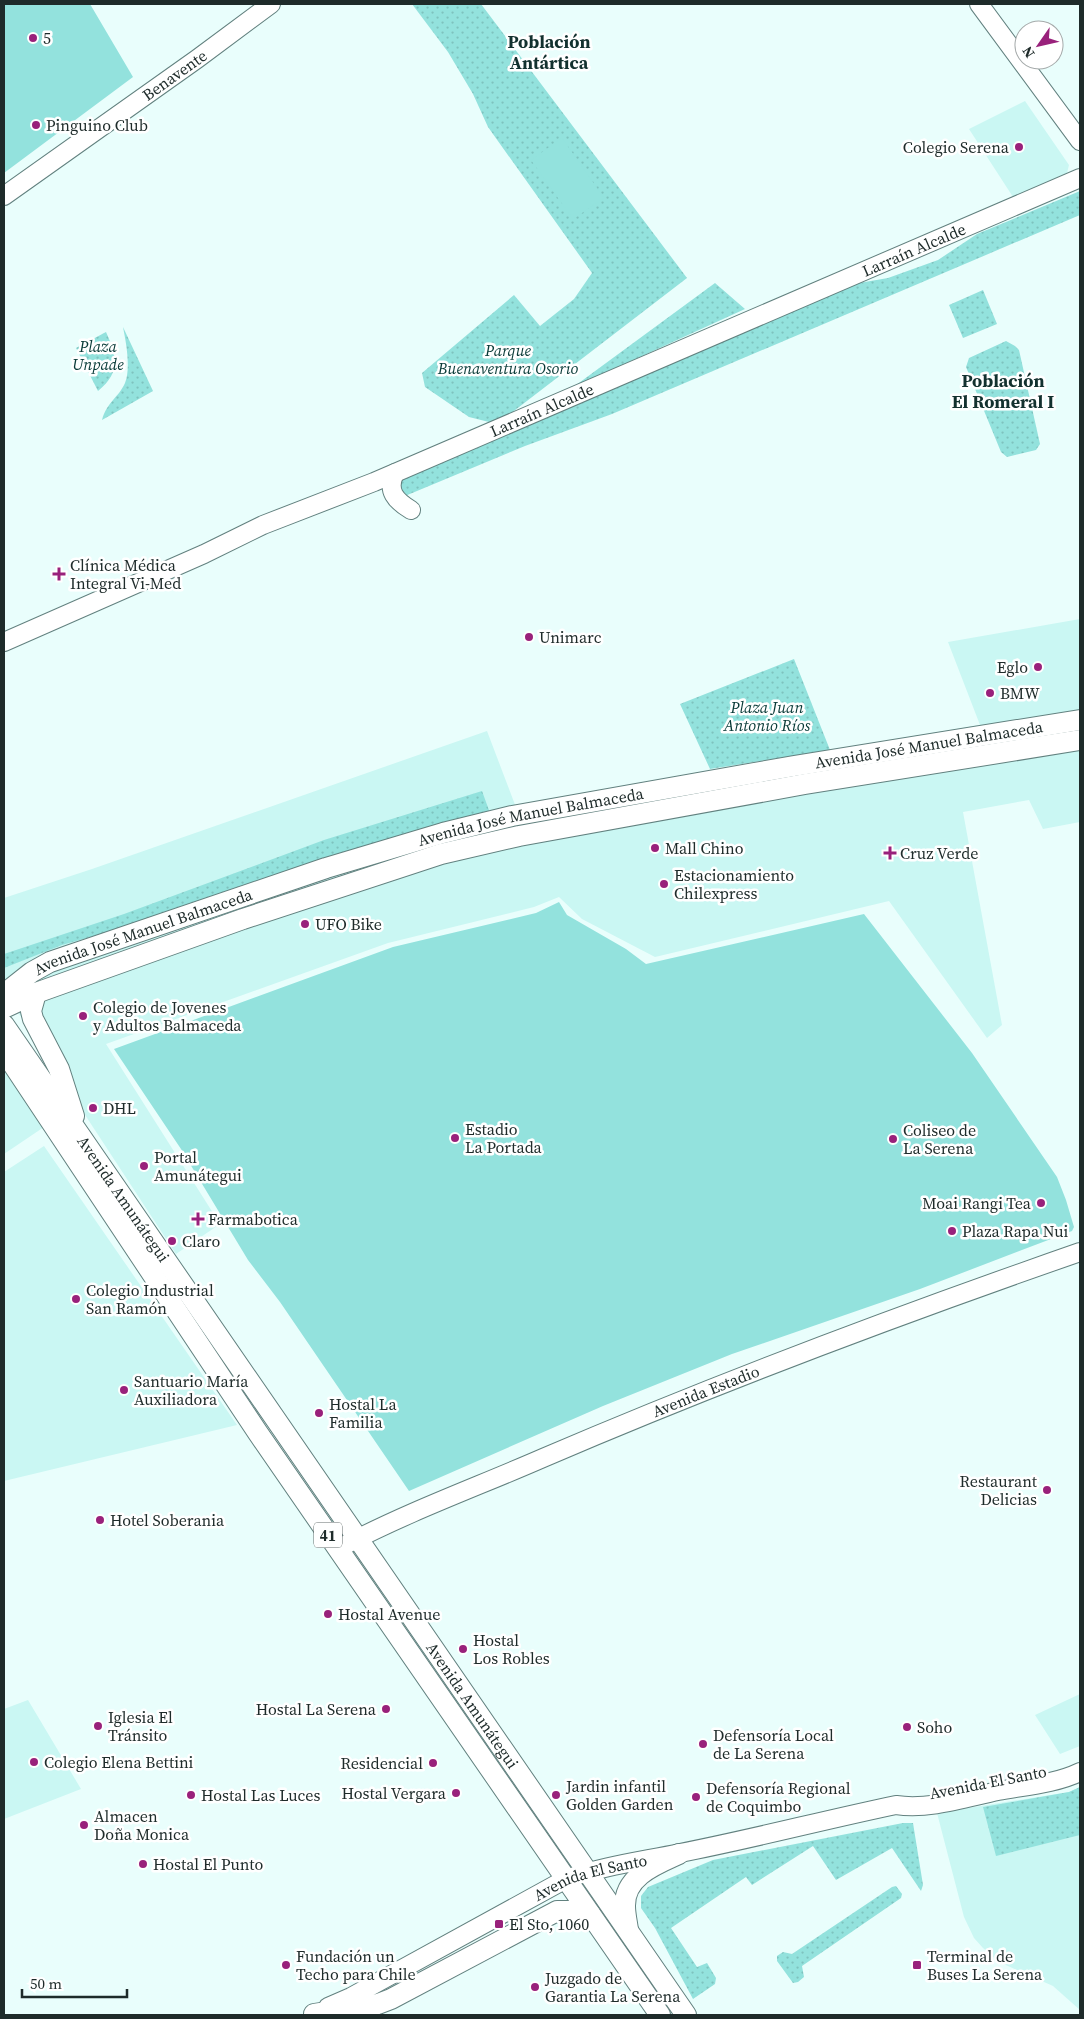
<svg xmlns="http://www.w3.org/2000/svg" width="1084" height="2019" font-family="'Source Serif 4',serif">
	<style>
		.built { fill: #caf7f3 }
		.grass { fill: url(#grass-dots) }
		.pitch { fill: #93e2dd }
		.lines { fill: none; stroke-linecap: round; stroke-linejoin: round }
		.secondary-casing { stroke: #62817f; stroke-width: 20 }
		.primary-casing { stroke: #62817f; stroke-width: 22 }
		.secondary { stroke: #fff; stroke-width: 18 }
		.primary { stroke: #fff; stroke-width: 20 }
		.poi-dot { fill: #99217b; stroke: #fff; stroke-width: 2 }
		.labels { text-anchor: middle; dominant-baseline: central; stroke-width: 5; stroke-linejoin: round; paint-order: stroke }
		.shield { fill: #fff; stroke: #626b6a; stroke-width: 1 }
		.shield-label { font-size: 15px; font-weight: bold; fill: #1e2b2a }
		.poi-label { font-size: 16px; fill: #1e2b2a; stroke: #fff; text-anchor: start }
		.street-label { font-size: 16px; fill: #1e2b2a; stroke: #fff }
		.park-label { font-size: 16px; font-style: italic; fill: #083a37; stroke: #fff }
		.neighbourhood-label { font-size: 18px; font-weight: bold; fill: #13312f; stroke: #fff }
	</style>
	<defs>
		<pattern id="grass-dots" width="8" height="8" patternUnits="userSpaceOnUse" patternTransform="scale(1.25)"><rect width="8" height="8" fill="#93e2dd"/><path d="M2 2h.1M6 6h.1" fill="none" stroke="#7ec2be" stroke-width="1.8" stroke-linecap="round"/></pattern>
	</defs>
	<rect width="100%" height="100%" fill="#e9fefc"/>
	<path class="built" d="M1025 101 1069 165 1067 173 1013 197 969 129Z
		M1080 619V822L1043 829 1029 800 963 812 1002 1025 987 1038 889 901 655 957 582 919 559 897 534 907 388 943 106 1044 220 1224 176 1254 4 991V898L92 869 487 731 517 810 700 772 980 725 948 642Z
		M4 1068 44 1127 4 1154Z
		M44 1146 237 1425 4 1481V1172Z
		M1080 1694V1746L1060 1754 1035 1715Z
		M28 1700 81 1789 4 1819V1709Z
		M1080 1787V2010L1053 1986 999 1962 983 1948 974 1938 964 1917 937 1813 1069 1792Z"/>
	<path class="grass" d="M412 4H481L687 278 497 424 469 417 425 387 422 373 514 295 540 326 574 299 592 273 488 127 473 94 448 52Z
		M1080 191V215L612 414 525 446 405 496 403 494 399 483 400 481 859 283 888 278 938 260 977 234Z
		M715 283 745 309 572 388Z
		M983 290 997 324 963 338 949 305Z
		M123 327 153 391 102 420C107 402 119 397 125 383 131 368 126 342 123 327Z
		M106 332C117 356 121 372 98 391L76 348Z
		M1006 341 1015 346 1019 350 1040 444 1036 450 1007 457 1001 452 966 367 969 358Z
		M794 659 830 750 710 769 680 704Z
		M482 791 490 813 129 926 62 945 4 968V954L124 914 324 840Z
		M1080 1787V1835L996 1856 983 1807 1069 1792Z
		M903 1823H913L923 1885 921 1891 892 1848 836 1880 813 1846 752 1885 746 1877 671 1928 697 1967 707 1963 716 1978 715 1984 693 1999 655 1928 641 1908V1896L648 1887 713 1860Z
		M896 1886 902 1894 901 1898 802 1966 804 1977 798 1982 793 1983 777 1961V1956L783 1952 792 1954 892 1887Z"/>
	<path class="pitch" d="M4 4H90L133 77 4 173Z
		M562 138 604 198 573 219 531 160Z
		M559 902 567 915 626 949 646 964 864 914 972 1053 1057 1177 1066 1200 1074 1227 1072 1231 920 1289 732 1354 603 1406 409 1491 280 1302 248 1260 181 1149 114 1049 393 947 536 913Z"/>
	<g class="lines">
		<defs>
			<g id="secondary">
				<path d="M979 4 1080 141"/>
				<path id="s1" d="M4 196 197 59 271 4"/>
				<path d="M395 473C386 491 396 501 411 510"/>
				<path id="s2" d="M4 642 204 554 263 525 374 482 1080 178"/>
				<path id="s3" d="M347 1544C410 1511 479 1486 543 1458 720 1382 899 1315 1080 1252"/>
				<path id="s4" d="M328 2007 351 1997 566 1879C603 1866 642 1861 680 1853 752 1839 824 1820 896 1805 929 1810 965 1798 998 1791 1025 1786 1055 1784 1080 1772"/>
			</g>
			<g id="primary">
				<path d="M36 993 31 1011 33 1019 59 1069 74 1116"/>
				<path id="s5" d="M4 994 32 972 50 962 326 868 443 833 512 816 794 766 1080 720"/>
				<path d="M4 1008 36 993 243 919 441 854 519 836 805 784 1080 740"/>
				<path id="s6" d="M4 1025 686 2015"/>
				<path d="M4 1051 258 1433 660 2015"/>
				<path d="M628 1930C627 1922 625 1914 625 1906 624 1876 657 1864 679 1854"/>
				<path d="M314 2014 378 2004 391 1999 557 1911H573L590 1914"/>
			</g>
		</defs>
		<use href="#secondary" class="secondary-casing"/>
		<use href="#primary" class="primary-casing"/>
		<use href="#secondary" class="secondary"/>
		<use href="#primary" class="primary"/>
	</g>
	<g class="poi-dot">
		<circle cx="33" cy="38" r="5"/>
		<circle cx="36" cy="125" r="5"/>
		<circle cx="1019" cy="147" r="5"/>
		<path d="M56.5 566.5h5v5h5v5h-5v5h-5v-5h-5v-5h5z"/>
		<circle cx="529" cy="637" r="5"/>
		<circle cx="1038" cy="667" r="5"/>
		<circle cx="990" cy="693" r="5"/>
		<circle cx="655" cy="848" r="5"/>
		<path d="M887.5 845.5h5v5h5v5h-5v5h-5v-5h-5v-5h5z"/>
		<circle cx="664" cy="884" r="5"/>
		<circle cx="305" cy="924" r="5"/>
		<circle cx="83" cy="1016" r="5"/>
		<circle cx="93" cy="1108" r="5"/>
		<circle cx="455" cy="1138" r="5"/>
		<circle cx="893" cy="1139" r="5"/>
		<circle cx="144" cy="1166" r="5"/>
		<circle cx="1041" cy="1203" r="5"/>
		<path d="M195.5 1211.5h5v5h5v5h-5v5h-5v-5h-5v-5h5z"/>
		<circle cx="952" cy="1231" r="5"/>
		<circle cx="172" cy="1241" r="5"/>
		<circle cx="76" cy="1299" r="5"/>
		<circle cx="124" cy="1390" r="5"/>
		<circle cx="319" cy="1413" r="5"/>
		<circle cx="1047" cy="1490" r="5"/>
		<circle cx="100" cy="1520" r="5"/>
		<circle cx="328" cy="1614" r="5"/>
		<circle cx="463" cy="1649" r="5"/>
		<circle cx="386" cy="1709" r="5"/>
		<circle cx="98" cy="1726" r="5"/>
		<circle cx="907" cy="1727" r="5"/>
		<circle cx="703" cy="1744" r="5"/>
		<circle cx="34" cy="1762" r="5"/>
		<circle cx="433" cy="1763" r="5"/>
		<circle cx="456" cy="1793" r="5"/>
		<circle cx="191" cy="1795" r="5"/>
		<circle cx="556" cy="1795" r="5"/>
		<circle cx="696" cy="1797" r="5"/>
		<circle cx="84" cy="1825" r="5"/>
		<circle cx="143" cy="1864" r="5"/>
		<rect x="494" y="1919" width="10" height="10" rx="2.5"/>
		<circle cx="286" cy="1965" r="5"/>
		<rect x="912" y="1960" width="10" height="10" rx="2.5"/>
		<circle cx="535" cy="1987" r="5"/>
	</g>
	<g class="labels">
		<rect class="shield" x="314" y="1522.5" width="28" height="25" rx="4"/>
		<g class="shield-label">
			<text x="328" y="1535">41</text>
		</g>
		<g class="poi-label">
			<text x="43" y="38">5</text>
			<text x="46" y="125">Pinguino Club</text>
			<text x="1009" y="147" text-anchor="end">Colegio Serena</text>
			<text x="70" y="565">Clínica Médica<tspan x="70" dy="18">Integral Vi-Med</tspan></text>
			<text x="539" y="637">Unimarc</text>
			<text x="1028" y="667" text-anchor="end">Eglo</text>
			<text x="1000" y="693">BMW</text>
			<text x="665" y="848">Mall Chino</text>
			<text x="900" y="853">Cruz Verde</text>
			<text x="674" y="875">Estacionamiento<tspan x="674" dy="18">Chilexpress</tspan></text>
			<text x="315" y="924">UFO Bike</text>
			<text x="93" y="1007">Colegio de Jovenes<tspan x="93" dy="18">y Adultos Balmaceda</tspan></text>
			<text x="103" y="1108">DHL</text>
			<text x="465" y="1129">Estadio<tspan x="465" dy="18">La Portada</tspan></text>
			<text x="903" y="1130">Coliseo de<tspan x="903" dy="18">La Serena</tspan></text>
			<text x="154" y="1157">Portal<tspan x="154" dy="18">Amunátegui</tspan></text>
			<text x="1031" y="1203" text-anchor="end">Moai Rangi Tea</text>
			<text x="208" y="1219">Farmabotica</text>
			<text x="962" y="1231">Plaza Rapa Nui</text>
			<text x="182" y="1241">Claro</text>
			<text x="86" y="1290">Colegio Industrial<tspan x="86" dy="18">San Ramón</tspan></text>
			<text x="134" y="1381">Santuario María<tspan x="134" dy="18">Auxiliadora</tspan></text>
			<text x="329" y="1404">Hostal La<tspan x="329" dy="18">Familia</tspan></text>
			<text x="1037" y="1481" text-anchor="end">Restaurant<tspan x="1037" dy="18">Delicias</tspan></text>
			<text x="110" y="1520">Hotel Soberania</text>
			<text x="338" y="1614">Hostal Avenue</text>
			<text x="473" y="1640">Hostal<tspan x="473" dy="18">Los Robles</tspan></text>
			<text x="376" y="1709" text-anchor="end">Hostal La Serena</text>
			<text x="108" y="1717">Iglesia El<tspan x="108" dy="18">Tránsito</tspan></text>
			<text x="917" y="1727">Soho</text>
			<text x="713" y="1735">Defensoría Local<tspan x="713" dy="18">de La Serena</tspan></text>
			<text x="44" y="1762">Colegio Elena Bettini</text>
			<text x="423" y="1763" text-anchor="end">Residencial</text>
			<text x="566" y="1786">Jardin infantil<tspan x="566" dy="18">Golden Garden</tspan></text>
			<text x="706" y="1788">Defensoría Regional<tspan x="706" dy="18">de Coquimbo</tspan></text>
			<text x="446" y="1793" text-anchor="end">Hostal Vergara</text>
			<text x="201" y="1795">Hostal Las Luces</text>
			<text x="94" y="1816">Almacen<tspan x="94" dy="18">Doña Monica</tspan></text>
			<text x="153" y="1864">Hostal El Punto</text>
			<text x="509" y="1924">El Sto, 1060</text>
			<text x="296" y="1956">Fundación un<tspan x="296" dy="18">Techo para Chile</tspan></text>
			<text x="927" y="1956">Terminal de<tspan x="927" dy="18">Buses La Serena</tspan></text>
			<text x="545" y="1978">Juzgado de<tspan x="545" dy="18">Garantia La Serena</tspan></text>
		</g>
		<g class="street-label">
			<text stroke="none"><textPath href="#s1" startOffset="209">Benavente</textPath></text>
			<text stroke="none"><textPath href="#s2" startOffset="991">Larraín Alcalde</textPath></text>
			<text stroke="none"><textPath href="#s2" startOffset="586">Larraín Alcalde</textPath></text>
			<text stroke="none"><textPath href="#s5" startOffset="964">Avenida José Manuel Balmaceda</textPath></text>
			<text stroke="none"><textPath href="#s5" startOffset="559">Avenida José Manuel Balmaceda</textPath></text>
			<text stroke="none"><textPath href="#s5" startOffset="154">Avenida José Manuel Balmaceda</textPath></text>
			<text stroke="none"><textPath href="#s6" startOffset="211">Avenida Amunátegui</textPath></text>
			<text stroke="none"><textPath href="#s3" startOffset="390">Avenida Estadio</textPath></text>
			<text stroke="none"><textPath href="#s6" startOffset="826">Avenida Amunátegui</textPath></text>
			<text transform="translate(988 1782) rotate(-11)">Avenida El Santo</text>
			<text stroke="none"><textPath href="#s4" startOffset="294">Avenida El Santo</textPath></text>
		</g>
		<g class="park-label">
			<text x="98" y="346">Plaza<tspan x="98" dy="18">Unpade</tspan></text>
			<text x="508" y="350">Parque<tspan x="508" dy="18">Buenaventura Osorio</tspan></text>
			<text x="767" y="707">Plaza Juan<tspan x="767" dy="18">Antonio Ríos</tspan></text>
		</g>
		<g class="neighbourhood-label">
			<text x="549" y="41">Población<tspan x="549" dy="21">Antártica</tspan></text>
			<text x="1003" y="380">Población<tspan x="1003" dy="21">El Romeral I</tspan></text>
		</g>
	</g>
	<rect width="1084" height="2019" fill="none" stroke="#1e2b2a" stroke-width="10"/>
	<g transform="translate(1039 45) rotate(236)"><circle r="24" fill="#ffffff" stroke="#a5aaaa"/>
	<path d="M0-4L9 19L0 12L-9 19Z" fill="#99217b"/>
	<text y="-8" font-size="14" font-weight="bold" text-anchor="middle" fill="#1e2b2a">N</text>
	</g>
	<path d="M22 1989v8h105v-8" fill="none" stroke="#1e2b2a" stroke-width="2.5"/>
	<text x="30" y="1989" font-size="15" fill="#1e2b2a" stroke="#ffffff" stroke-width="4" paint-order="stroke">50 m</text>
</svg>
